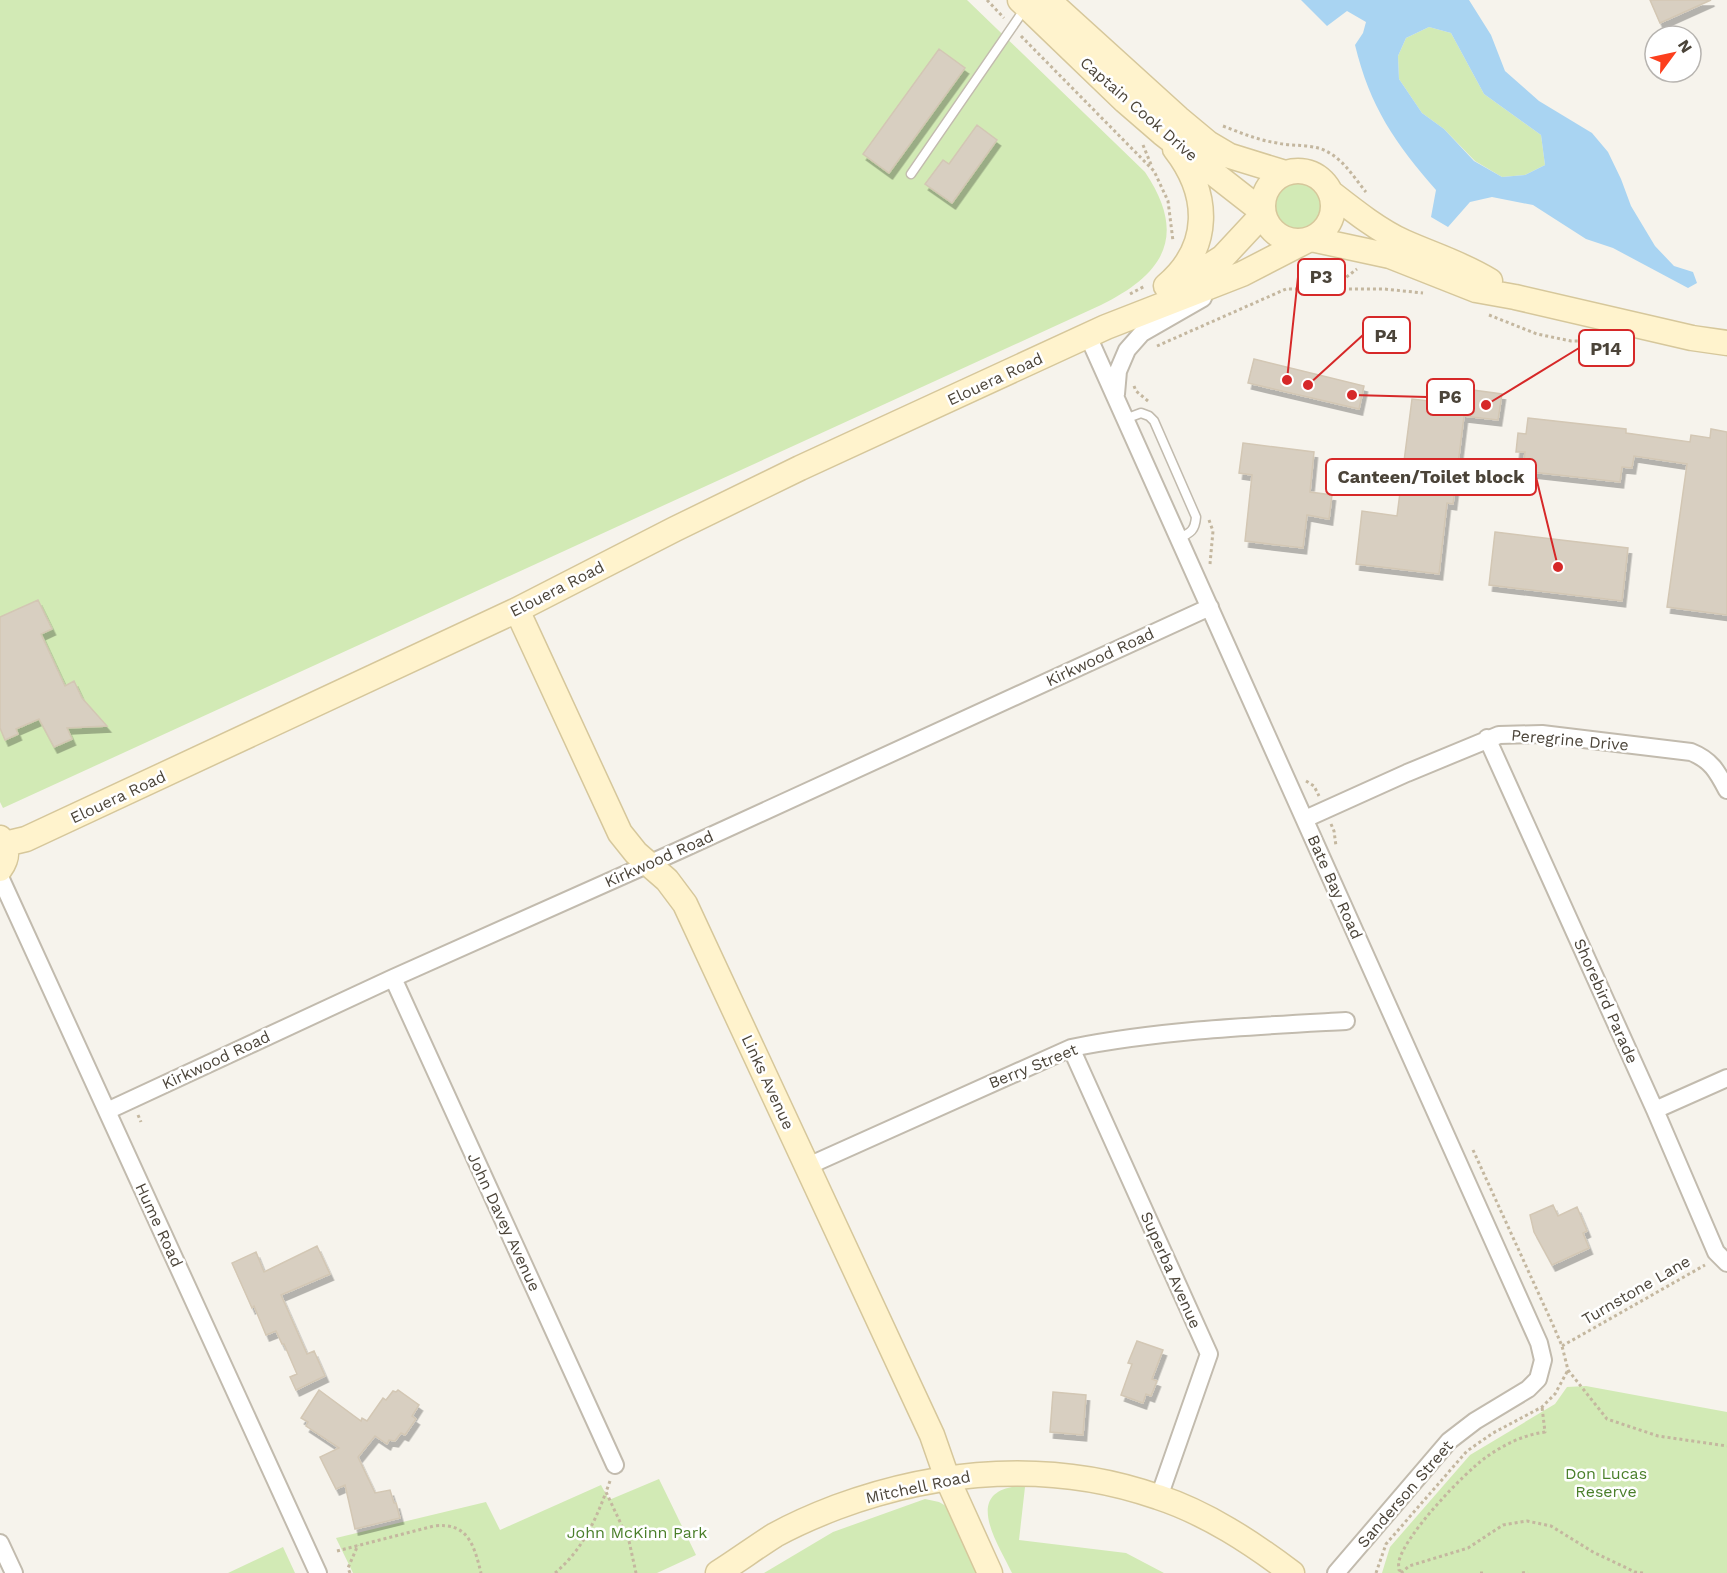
<svg xmlns="http://www.w3.org/2000/svg" width="1727" height="1573" font-family="'Work Sans',sans-serif">
	<style>
		.green { fill: #d2eab5 }
		.water { fill: #a9d4f2; fill-rule: evenodd }
		.building { fill: #d8cfc1; stroke: #d3c7b4; stroke-width: 1.5; filter: url(#shadow) }
		.lines { fill: none; stroke-linecap: round; stroke-linejoin: round }
		.lane-casing { stroke: #c2bbae; stroke-width: 11 }
		.street-casing { stroke: #c2bbae; stroke-width: 20 }
		.secondary-casing { stroke: #d6c79b; stroke-width: 27 }
		.path { stroke: #c4b79f; stroke-width: 3; stroke-dasharray: 3 3; stroke-linecap: butt }
		.lane { stroke: #fff; stroke-width: 8 }
		.street { stroke: #fff; stroke-width: 16 }
		.secondary { stroke: #fff3cd; stroke-width: 24 }
		.labels { text-anchor: middle; dominant-baseline: central; stroke-width: 5; stroke-linejoin: round; paint-order: stroke }
		.street-label { font-size: 16px; fill: #4b4439; stroke: #fff }
		.park-label { font-size: 16px; fill: #4a7f2a; stroke: #fff }
		.leader { fill: none; stroke: #d62828; stroke-width: 2 }
		.callout-dot { fill: #d62828; stroke: #fff; stroke-width: 2 }
		.callout { fill: #fff; stroke: #d62828; stroke-width: 2 }
		.callout-label { font-size: 18px; text-anchor: middle; font-weight: bold; fill: #4b4439 }
	</style>
	<defs>
		<filter id="shadow"><feDropShadow dx="3.5" dy="6" stdDeviation="0" flood-color="#0004"/></filter>
	</defs>
	<rect width="100%" height="100%" fill="#f6f3ec"/>
	<path class="green" d="M0 0H967L1145 172C1188 236 1164 274 1101 305L3 808 0 802Z
		M1429 27 1451 33 1484 94 1541 135 1545 165 1525 175 1502 177 1475 161 1444 129 1422 113 1399 79 1398 56 1406 38Z
		M1274 206a26 26 0 1 1 52 0a26 26 0 1 1-52 0Z
		M1586 1386 1727 1412V1573H1382L1390 1547 1470 1455 1555 1404 1567 1387Z
		M659 1479 696 1555 657 1573H353L336 1538 486 1502 500 1530 601 1485 609 1500Z
		M1012 1487H1025L1019 1540 1126 1553 1164 1573H1012C1000 1547 964 1496 1012 1487Z
		M925 1499 939 1502 946 1506 977 1573H764L833 1532Z
		M283 1547 295 1573H228Z"/>
	<path class="water" d="M1301 0H1469L1491 35 1505 71 1539 101 1592 133 1608 152 1621 179 1631 206 1655 246 1674 266 1693 272 1697 283 1688 288 1613 248 1586 239 1533 205 1492 197 1470 202 1448 227 1431 217 1436 190C1395 143 1370 107 1355 45L1363 33 1366 22 1347 11 1327 26ZM1429 27 1451 33 1484 94 1541 135 1545 165 1525 175 1502 177 1474 161 1444 129 1422 113 1399 79 1398 56 1406 38Z"/>
	<path class="building" d="M1650 0H1711L1660 23Z
		M939 49 965 68 889 173 863 154Z
		M977 125 997 140 952 203 925 184 943 160 949 164Z
		M1254 359 1364 386 1359 409 1248 383Z
		M1473 390 1502 394 1498 420 1464 416 1453 504 1447 503 1439 574 1356 564 1362 511 1397 516 1412 399 1429 401V393L1472 399Z
		M1528 418 1626 429V433L1690 442 1691 435 1710 438 1711 429 1727 432V615L1667 607 1687 464 1634 456 1632 468 1622 467 1620 482 1523 471 1525 452H1516L1518 433 1526 434Z
		M1243 443 1314 452 1310 492 1332 495 1329 519 1307 515 1303 548 1245 541 1252 475 1239 473Z
		M1495 532 1628 548 1622 601 1489 585Z
		M38 600 52 629 41 634 65 686 74 681 82 698 107 726 67 728 72 739 54 747 39 719 16 729 18 734 5 740 0 728V617Z
		M1553 1205 1558 1216 1577 1207 1587 1231 1583 1233 1589 1248 1552 1265 1534 1232 1530 1215Z
		M317 1246 330 1274 281 1295 307 1354 314 1351 325 1376 296 1390 290 1377 297 1374 284 1344H282L276 1331 266 1335 254 1306 252 1308 232 1263 256 1252 264 1272Z
		M1137 1341 1163 1350 1152 1379 1157 1381 1151 1396 1146 1394 1143 1403 1121 1395 1132 1364 1128 1363Z
		M319 1390 361 1421 362 1418 367 1421 383 1398 386 1400 393 1391 396 1392 398 1390 419 1405 412 1416 416 1419 405 1435 401 1433 395 1441 389 1440 387 1444 375 1436 358 1457 375 1493 390 1490 394 1503H396L400 1518 355 1529 345 1485 336 1489 320 1457 339 1448 306 1426 308 1422 301 1418Z
		M1053 1392 1086 1395 1083 1435 1050 1432Z"/>
	<g class="lines">
		<defs>
			<path id="lane" d="M911 174 1026 7
				M1125 419 1141 413 1149 416 1154 421 1196 517C1195 530 1191 533 1179 538"/>
			<path id="street" d="M1088 336 1539 1343 1543 1360 1538 1379 1528 1389 1475 1421 1449 1441 1336 1573
				M1116 394 1118 371 1127 350 1142 333 1203 298
				M1487 738 1655 1110 1716 1252 1727 1263
				M1305 819 1407 773 1499 735 1542 734 1691 752C1711 760 1717 771 1727 790
				M0 877 318 1573
				M393 978 615 1465
				M1071 1048 1209 1354 1159 1497
				M1655 1110 1727 1078
				M107 1111 393 978 680 850 1210 607
				M808 1166 1071 1048C1161 1030 1255 1026 1346 1021
				M0 1543 14 1573"/>
			<path id="secondary" d="M1020 0 1125 101 1162 133 1263 212
				M1048 0 1178 118 1208 143 1230 156 1285 173
				M1263 206a35 35 0 1 1 70 0a35 35 0 1 1-70 0Z
				M1330 192C1353 210 1378 230 1404 242 1433 255 1463 264 1490 281
				M1311 239 1390 256 1476 290 1515 297 1692 338 1727 343
				M1166 286C1212 247 1210 194 1175 149
				M1178 286 1223 257 1263 214
				M517 610 620 833 636 853 667 880 685 904 932 1435 947 1478 990 1573
				M0 838C8 848 8 858 0 869
				M5 844 26 839 517 610 675 529 800 468 1106 327 1242 274 1308 240
				M718 1573C737 1561 756 1547 775 1535 795 1524 816 1515 837 1507 940 1469 1053 1460 1158 1497 1207 1513 1252 1543 1292 1573"/>
		</defs>
		<use href="#lane" class="lane-casing"/>
		<use href="#street" class="street-casing"/>
		<use href="#secondary" class="secondary-casing"/>
		<path class="path" d="M987 0 1004 18
			M1021 36 1154 171 1168 201 1173 241
			M1223 126C1241 133 1258 140 1277 143 1294 147 1316 143 1331 154 1346 163 1355 179 1366 192
			M1143 145 1152 167
			M1332 288 1357 269
			M1130 294 1145 286
			M1489 315 1537 334 1571 341H1607
			M1157 346 1286 289H1384L1423 293
			M1134 386 1136 391 1148 401
			M1209 520 1213 531 1210 564
			M1306 781 1314 786 1319 796
			M1331 824 1334 831 1336 846
			M138 1115 141 1122
			M1473 1150 1553 1325 1562 1346 1568 1370 1607 1419 1658 1436 1727 1446
			M1562 1346 1705 1265
			M610 1481 606 1492 629 1541 636 1573
			M337 1551 434 1526C468 1522 474 1545 481 1573
			M1401 1571 1399 1570C1399 1567 1398 1564 1399 1561 1405 1535 1463 1474 1485 1458 1503 1445 1523 1435 1545 1432L1542 1407
			M350 1573 348 1568 358 1545
			M555 1573C581 1551 594 1524 606 1492
			M1376 1573 1386 1544 1467 1451 1493 1433 1542 1407 1555 1394 1568 1370
			M1401 1573 1409 1566 1468 1548 1503 1525 1527 1521 1551 1526 1593 1552 1635 1572 1643 1573
			M1480 1573H1483
			M1522 1573 1528 1572"/>
		<use href="#lane" class="lane"/>
		<use href="#street" class="street"/>
		<use href="#secondary" class="secondary"/>
	</g>
	<g class="labels">
		<g class="street-label">
			<text transform="translate(1139 109) rotate(41)">Captain Cook Drive</text>
			<text transform="translate(995 379) rotate(-25)">Elouera Road</text>
			<text transform="translate(557 589) rotate(-27)">Elouera Road</text>
			<text transform="translate(1100 657) rotate(-25)">Kirkwood Road</text>
			<text transform="translate(1570 740) rotate(5)">Peregrine Drive</text>
			<text transform="translate(118 797) rotate(-25)">Elouera Road</text>
			<text transform="translate(659 859) rotate(-24)">Kirkwood Road</text>
			<text transform="translate(1335 887) rotate(66)">Bate Bay Road</text>
			<text transform="translate(1606 1001) rotate(66)">Shorebird Parade</text>
			<text transform="translate(216 1060) rotate(-25)">Kirkwood Road</text>
			<text transform="translate(1033 1066) rotate(-22)">Berry Street</text>
			<text transform="translate(768 1082) rotate(65)">Links Avenue</text>
			<text transform="translate(504 1222) rotate(65)">John Davey Avenue</text>
			<text transform="translate(159 1225) rotate(65)">Hume Road</text>
			<text transform="translate(1171 1270) rotate(66)">Superba Avenue</text>
			<text transform="translate(1636 1290) rotate(-30)">Turnstone Lane</text>
			<text transform="translate(918 1487) rotate(-12)">Mitchell Road</text>
			<text transform="translate(1405 1494) rotate(-49)">Sanderson Street</text>
		</g>
		<g class="park-label">
			<text x="1606" y="1473">Don Lucas<tspan x="1606" dy="18">Reserve</tspan></text>
			<text x="637" y="1532">John McKinn Park</text>
		</g>
	</g>
	<path class="leader" d="M1287 380L1298 277M1308 385L1363 335M1486 405L1579 348M1352 395L1427 397M1558 567L1536 477"/>
	<g class="callout-dot">
		<circle cx="1287" cy="380" r="6"/>
		<circle cx="1308" cy="385" r="6"/>
		<circle cx="1486" cy="405" r="6"/>
		<circle cx="1352" cy="395" r="6"/>
		<circle cx="1558" cy="567" r="6"/>
	</g>
	<g class="callout">
		<rect x="1298" y="259" width="47" height="36" rx="6"/>
		<rect x="1363" y="317" width="47" height="36" rx="6"/>
		<rect x="1579" y="330" width="55" height="36" rx="6"/>
		<rect x="1427" y="379" width="47" height="36" rx="6"/>
		<rect x="1326" y="459" width="210" height="36" rx="6"/>
	</g>
	<g class="callout-label">
		<text x="1321" y="283">P3</text>
		<text x="1386" y="342">P4</text>
		<text x="1606" y="355">P14</text>
		<text x="1450" y="403">P6</text>
		<text x="1431" y="483">Canteen/Toilet block</text>
	</g>
	<g transform="translate(1673 54) rotate(57)"><circle r="28" fill="#ffffff" stroke="#b7b4b0" stroke-width="1.5"/>
	<path d="M0-4.5L10 22L0 15L-10 22Z" fill="#fc3f1d"/>
	<text y="-9" font-size="16" font-weight="bold" text-anchor="middle" fill="#4b4439">N</text>
	</g>
</svg>
